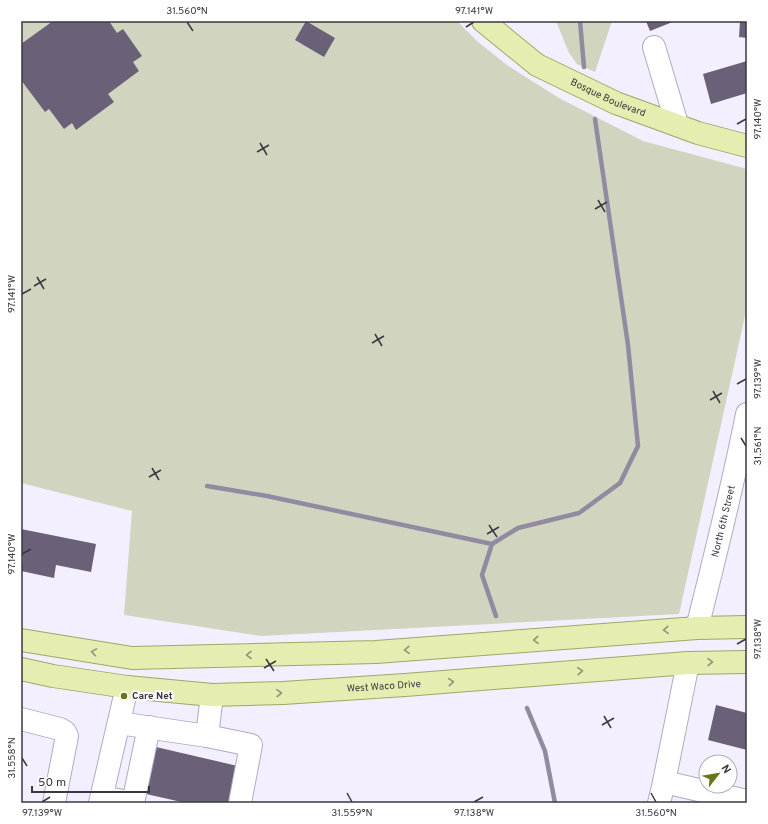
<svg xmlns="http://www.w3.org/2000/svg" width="768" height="824" font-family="Overpass,sans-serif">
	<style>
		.green { fill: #d1d4bf }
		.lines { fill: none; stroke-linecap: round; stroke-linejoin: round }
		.stream { stroke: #928aa0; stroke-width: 4.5 }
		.building { fill: #6a6179 }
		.minor-casing { stroke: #b2aac1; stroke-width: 24 }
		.major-casing { stroke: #a0a667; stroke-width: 24 }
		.minor { stroke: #fff; stroke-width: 22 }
		.major { stroke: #e6edb0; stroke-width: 22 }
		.oneway { stroke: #909278 }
		.ticks { fill: none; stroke: #3b3741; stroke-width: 1.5 }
		.poi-dot { fill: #6d731b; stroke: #fff; stroke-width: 1.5 }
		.labels { text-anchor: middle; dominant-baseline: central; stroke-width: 4; stroke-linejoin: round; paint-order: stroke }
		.street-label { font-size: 10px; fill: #3b3741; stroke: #fff }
		.poi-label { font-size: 10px; font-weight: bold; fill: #3b3741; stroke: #fff; text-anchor: start }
		.neatline { fill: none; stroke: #3b3741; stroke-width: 1.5 }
		.ticks-label { font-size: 10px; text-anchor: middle; fill: #3b3741 }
	</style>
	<rect width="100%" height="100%" fill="#f4effe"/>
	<path class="green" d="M21 21H457L477 41 507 65 559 98 643 141 747 169V307L679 614 261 636 124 615 132 511 21 483Z
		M556 21H612L595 72 577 64 569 53Z"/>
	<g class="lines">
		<path class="stream" d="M580 21 584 67
			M207 486 267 496 492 544
			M496 616 482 575 492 544 518 528 579 513 620 483 638 446 628 345 595 119
			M527 708 545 751 555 803"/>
	</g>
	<path class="building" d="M53 21H109L117 33 123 29 142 56 133 62 139 71 108 94 114 102 76 130 72 123 64 129 49 109 45 112 21 80V57L22 56 21 54V44Z
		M306 21 335 38 324 57 295 40Z
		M646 21H675L650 31Z
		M740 21H747V38L739 37Z
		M747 61V93L711 104 703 74Z
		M21 529 96 544 91 572 56 565 54 578 21 571 23 557 21 556Z
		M716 705 747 713V750L708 740Z
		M156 747 242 767 234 803H186L146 794Z"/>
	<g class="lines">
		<defs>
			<g id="minor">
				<path d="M654 47 677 124"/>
				<path id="s1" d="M697 628C715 557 733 486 747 414"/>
				<path d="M21 719 60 729 65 732 67 736 54 803"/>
				<path d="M119 723 207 736 212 695"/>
				<path d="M207 736 251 745 240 803"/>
				<path d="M664 782 747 801"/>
				<path d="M102 797 133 803 149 727"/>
				<path d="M100 803 127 687"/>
				<path d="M659 803 664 782 688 663"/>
			</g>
			<g id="major">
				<path id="s2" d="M483 21 537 65 616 103 698 133 747 146"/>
				<path d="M21 640 132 658 376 652 697 628 747 627"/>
				<path id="s3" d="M21 669 53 676 127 687 212 695 283 693 405 685 688 663 747 662"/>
			</g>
		</defs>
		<use href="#minor" class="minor-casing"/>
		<use href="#major" class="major-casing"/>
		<use href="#minor" class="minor"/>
		<use href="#major" class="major"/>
	</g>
	<defs><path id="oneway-chevron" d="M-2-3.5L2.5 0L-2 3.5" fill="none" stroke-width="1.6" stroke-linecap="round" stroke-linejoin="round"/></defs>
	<g class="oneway">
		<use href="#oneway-chevron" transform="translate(666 630) rotate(176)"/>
		<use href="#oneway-chevron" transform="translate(536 640) rotate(176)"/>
		<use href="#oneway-chevron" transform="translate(407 650) rotate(176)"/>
		<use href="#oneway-chevron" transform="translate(94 652) rotate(-171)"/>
		<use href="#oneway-chevron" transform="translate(249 655) rotate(179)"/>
		<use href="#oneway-chevron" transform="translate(710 662) rotate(-1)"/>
		<use href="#oneway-chevron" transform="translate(580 671) rotate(-4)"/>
		<use href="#oneway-chevron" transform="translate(451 682) rotate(-5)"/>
		<use href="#oneway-chevron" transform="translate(279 693) rotate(-2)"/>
	</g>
	<path class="ticks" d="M187 22 193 31M466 27 474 22M737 124 746 119M260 143 267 155M257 152 269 145M598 200 605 212M595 209 607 202M37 277 44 289M34 286 46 279M22 294 31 289M375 334 382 346M372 343 384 336M737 384 746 379M713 391 720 403M710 400 722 393M741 438 746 446M152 468 159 480M149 477 161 470M489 525 497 537M487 534 499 527M22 554 31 549M737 644 746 639M266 659 274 671M264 668 276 661M604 716 611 728M602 725 614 718M22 758 27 766M347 793 352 802M651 793 656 802M42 802 50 797M474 802 483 797"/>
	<circle class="poi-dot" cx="124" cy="696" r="4"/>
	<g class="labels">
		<g class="street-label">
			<text stroke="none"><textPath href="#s2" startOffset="148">Bosque Boulevard</textPath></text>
			<text stroke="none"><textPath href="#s1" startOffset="110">North 6th Street</textPath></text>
			<text stroke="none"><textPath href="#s3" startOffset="365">West Waco Drive</textPath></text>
		</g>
		<g class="poi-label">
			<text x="132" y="696">Care Net</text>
		</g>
	</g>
	<rect width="768" height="824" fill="none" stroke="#ffffff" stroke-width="44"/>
	<g transform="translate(718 774) rotate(59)"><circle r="19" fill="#ffffff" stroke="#b1afb3"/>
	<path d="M0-3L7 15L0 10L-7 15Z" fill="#6d731b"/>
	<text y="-6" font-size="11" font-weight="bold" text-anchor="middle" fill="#3b3741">N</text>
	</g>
	<path d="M32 786v6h117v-6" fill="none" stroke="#3b3741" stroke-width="2"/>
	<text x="38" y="786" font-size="12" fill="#3b3741" stroke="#ffffff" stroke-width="3" paint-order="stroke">50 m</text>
	<rect x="22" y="22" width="724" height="780" class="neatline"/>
	<g class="ticks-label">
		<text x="187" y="14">31.560°N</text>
		<text x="474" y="14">97.141°W</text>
		<text transform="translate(757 119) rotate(-90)" y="4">97.140°W</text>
		<text transform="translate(11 294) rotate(-90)" y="4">97.141°W</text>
		<text transform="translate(757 379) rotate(-90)" y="4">97.139°W</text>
		<text transform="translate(757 446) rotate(-90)" y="4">31.561°N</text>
		<text transform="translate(11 554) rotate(-90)" y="4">97.140°W</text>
		<text transform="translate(757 639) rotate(-90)" y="4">97.138°W</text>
		<text transform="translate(11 758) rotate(-90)" y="4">31.558°N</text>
		<text x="42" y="816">97.139°W</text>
		<text x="352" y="816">31.559°N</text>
		<text x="474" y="816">97.138°W</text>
		<text x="656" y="816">31.560°N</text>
	</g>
</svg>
